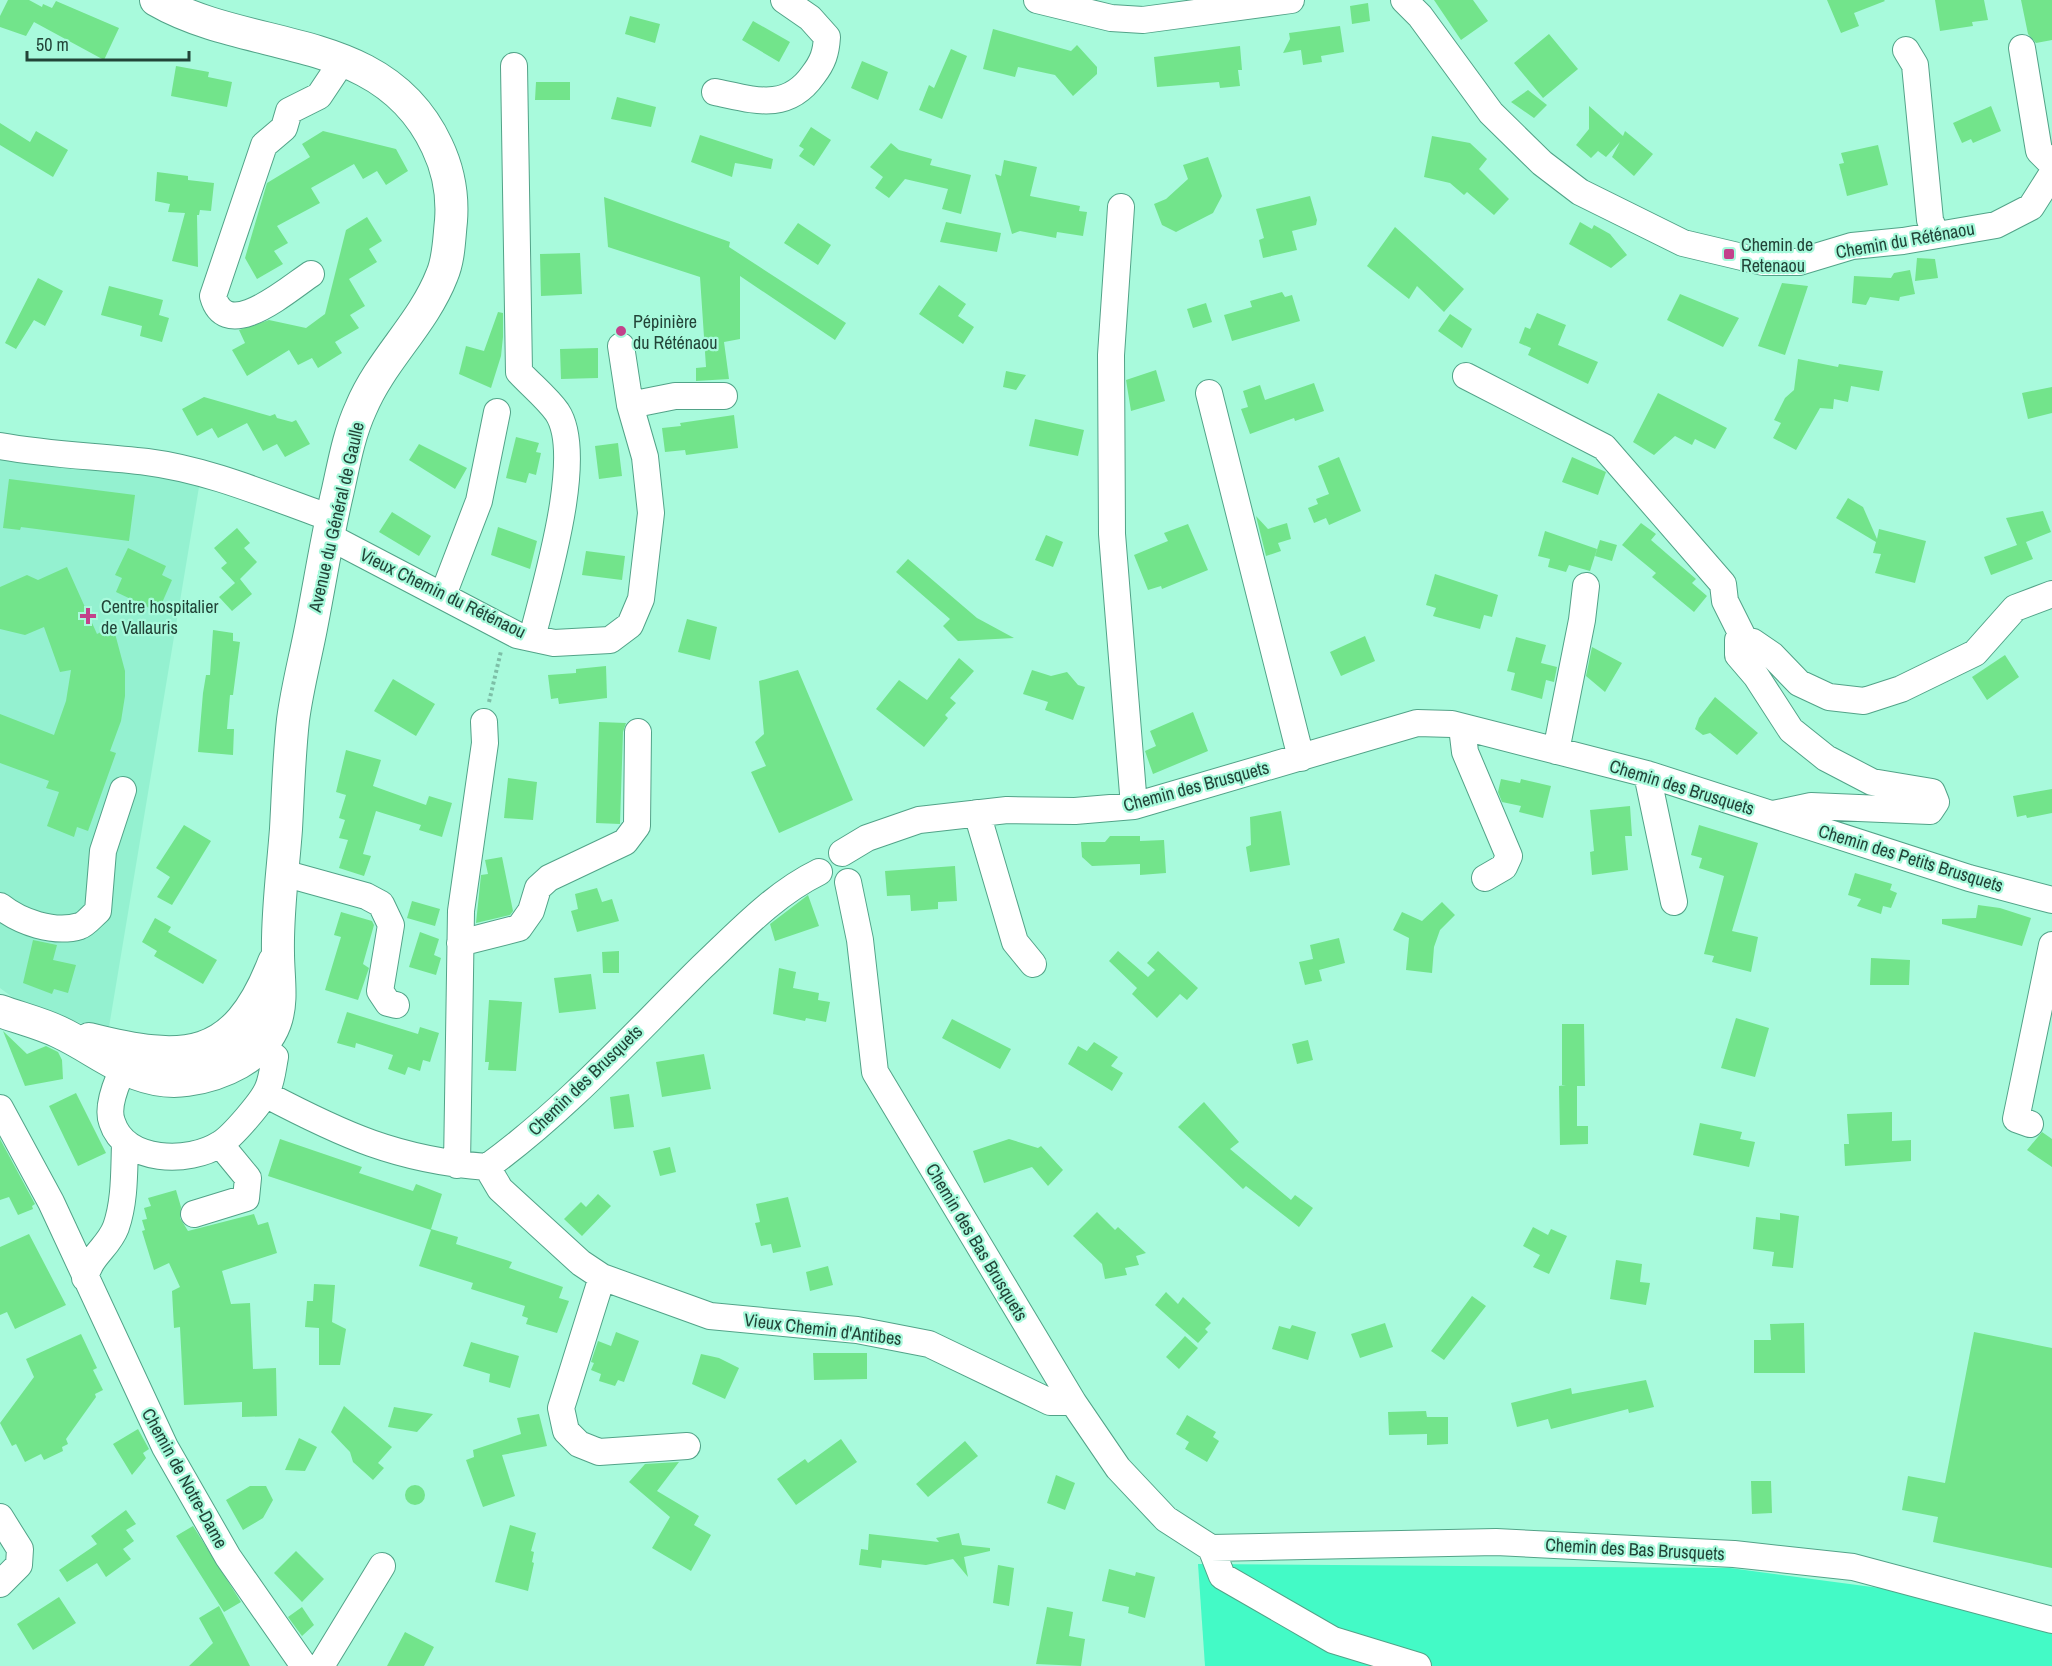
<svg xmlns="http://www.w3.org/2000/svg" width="2052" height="1666" font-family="'Archivo Narrow',sans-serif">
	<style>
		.built { fill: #94f1d0 }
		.green { fill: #43fac6 }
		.building { fill: #72e48b }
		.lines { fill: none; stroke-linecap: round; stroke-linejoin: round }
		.minor-casing { stroke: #52a388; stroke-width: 28 }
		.major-casing { stroke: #52a388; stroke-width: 34 }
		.path { stroke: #7dbfa7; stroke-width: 4; stroke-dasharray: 3 3; stroke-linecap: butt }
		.minor { stroke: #fff; stroke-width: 26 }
		.major { stroke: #fff; stroke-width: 32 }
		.poi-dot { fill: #c3428b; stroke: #a8fadc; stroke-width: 2 }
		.labels { text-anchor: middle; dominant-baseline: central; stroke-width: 4.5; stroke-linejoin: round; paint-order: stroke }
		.street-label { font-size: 18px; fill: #224438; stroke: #a8fadc }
		.poi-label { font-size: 18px; fill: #224438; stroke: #a8fadc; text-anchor: start }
	</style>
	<rect width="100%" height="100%" fill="#a8fadc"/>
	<path class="built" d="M0 457 161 474 199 487 108 1033 15 999 0 988Z"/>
	<path class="green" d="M1198 1564 1730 1568 2052 1611V1666H1205Z"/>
	<path class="building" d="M8 0H29L42 7 43 4 52 8 56 1 119 28 104 60 34 22 26 36 0 27V16Z
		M1434 0H1473L1488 21 1461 40Z
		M1827 0H1884L1885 1 1854 13 1859 26 1841 33Z
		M1935 0H1984L1988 20 1972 22 1973 26 1940 31Z
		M2021 0H2052V40L2036 43 2028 34Z
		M1368 3 1370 21 1352 24 1350 6Z
		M630 16 660 24 655 43 625 34Z
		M753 21 790 42 779 62 742 40Z
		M1340 26 1344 52 1321 56 1322 62 1303 65 1301 50 1283 53 1290 39 1289 33Z
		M993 29 1071 51 1077 45 1097 67V74L1073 96 1055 75 1018 67 1015 77 983 69Z
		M1549 34 1578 69 1543 98 1514 63Z
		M1240 46 1242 70H1238L1240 86 1220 88 1219 82 1157 87 1154 57Z
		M951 49 967 56 942 119 919 110 929 85 934 88Z
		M862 61 888 72 878 100 851 88Z
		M176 66 209 72 208 77 232 82 227 107 171 96Z
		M536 82H570V100H535Z
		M1528 90 1547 105 1534 118 1511 102Z
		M617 97 656 107 651 127 611 119Z
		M1589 106 1623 136 1625 131 1653 154 1634 176 1612 157 1620 142 1606 157 1598 151 1591 158 1576 145 1589 129Z
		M1991 106 2001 131 1973 143 1971 139 1962 143 1953 123Z
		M0 123 30 142 36 131 68 150 53 177 0 145Z
		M811 127 831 140 814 166 799 156 804 149 799 146Z
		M323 131 396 149 408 171 386 185 377 171 363 179 354 164 311 188 320 203 277 226 288 243 274 251 283 264 257 279 245 258 267 183 310 157 302 144Z
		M700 135 773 159 771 169 735 163 732 177 691 162Z
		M1432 136 1470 143 1487 159 1479 169 1509 199 1494 215 1467 192 1464 195 1450 183 1424 177Z
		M891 143 899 150 932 159 930 165 971 175 961 214 942 209 948 189 905 179 889 198 875 188 883 177 870 167Z
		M1878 145 1888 185 1847 196 1839 164 1844 163 1841 153Z
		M1208 157 1222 196 1213 213 1176 232 1162 225 1154 204 1166 199 1188 179 1183 165Z
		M1004 160 1037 167 1030 196 1080 206 1079 211 1087 212 1083 236 1057 232 1056 238 1020 231 1012 234 995 174 1001 176Z
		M157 172 188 176V180L214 183 211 211 200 210 199 215H197L198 267 172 261 185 213 168 212 170 204 155 201Z
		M1310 196 1317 220 1316 225 1292 231 1297 250 1263 258 1259 240 1264 238 1256 209Z
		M604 197 730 242 729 247 846 323 835 340 740 276V339L724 342 729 379 696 381V368L706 367 700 277 608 247Z
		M367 217 382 241 369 249 377 262 349 279 365 306 350 315 359 328 335 342 342 353 318 368 312 358 298 365 289 350 247 376 232 350 245 343 239 330 269 320 306 328 325 314 346 230Z
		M946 222 1001 233 997 252 940 242Z
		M1580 222 1592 229 1594 225 1610 234 1627 255 1611 268 1569 244Z
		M798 223 831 245 818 265 784 243Z
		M1395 227 1464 289 1444 312 1417 286 1409 299 1367 266Z
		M580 253 582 294 541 296 540 254Z
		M1917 258 1935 259 1938 278 1915 281Z
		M1910 270 1915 294 1900 297 1899 301 1870 297 1866 305 1852 303 1854 276 1891 278 1894 273Z
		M38 278 63 291 45 326 34 320 16 349 5 343Z
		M1782 283 1808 286 1785 355 1758 346Z
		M939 285 966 304 958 316 974 327 963 344 919 314Z
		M109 286 163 300 159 315 169 318 162 342 140 336 142 326 101 315Z
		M1282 292 1285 297 1292 295 1300 321 1232 341 1224 315 1252 307 1250 301Z
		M1680 294 1739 318 1723 347 1667 320Z
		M1206 303 1212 322 1193 328 1187 309Z
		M498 312 503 313V337L501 356 491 388 459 374 466 346 484 351Z
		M1537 313 1566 325 1558 345 1598 362 1588 384 1528 355 1531 348 1519 343 1525 327 1530 329Z
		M1450 314 1472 329 1462 348 1438 331Z
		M598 348V378L561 379 560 349Z
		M1798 359 1838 367 1839 364 1883 371 1879 391 1851 386 1848 402 1834 399 1833 409 1820 408 1796 450 1773 438 1781 423 1774 420 1785 398 1794 390Z
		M1156 370 1165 401 1131 411 1126 380Z
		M1006 371 1026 375 1016 390 1003 387Z
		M1314 383 1324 411 1295 421 1294 418 1250 434 1241 409 1248 407 1243 391 1260 385 1265 400Z
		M2052 387V413L2028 419 2022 393Z
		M1658 393 1727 428 1715 449 1695 439 1692 445 1675 436 1654 455 1633 442Z
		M204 397 270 416 275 414 277 418 292 422 296 420 310 444 285 457 277 444 263 451 247 423 218 438 212 428 197 436 182 409Z
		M734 415 738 448 686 455 685 450 665 452 662 428 681 426 680 423Z
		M1035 419 1084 430 1078 456 1029 446Z
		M516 437 539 443 536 452 541 453 536 475 529 473 526 483 506 478Z
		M618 443 622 476 599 479 595 446Z
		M419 444 467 468 455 489 409 460Z
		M1339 457 1361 511 1329 525 1326 518 1314 523 1308 508 1318 504 1316 499 1329 494 1318 466Z
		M1572 457 1606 472 1598 495 1562 482Z
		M9 479 135 495 129 541 21 527 20 530 3 528Z
		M1848 498 1863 507 1877 539 1879 529 1926 541 1915 583 1875 573 1881 554 1873 553 1876 542 1836 518Z
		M2043 511 2051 532 2026 542 2033 559 1991 575 1984 557 2017 545 2006 518Z
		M392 512 431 536 419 556 379 532Z
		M1256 516 1268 529 1287 523 1291 539 1278 543 1281 551 1266 556Z
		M1641 523 1656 534 1651 540 1696 579 1692 583 1707 596 1694 612 1652 577 1656 573 1622 545Z
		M1188 524 1208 570 1162 589 1161 586 1148 590 1134 555 1168 541 1164 533Z
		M498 527 537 541 530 569 491 555Z
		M237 528 250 543 244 548 257 562 237 582 240 579 252 594 232 611 219 597 235 583 221 568 227 563 214 548Z
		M1545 531 1597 549 1590 571 1569 565 1566 572 1548 567 1550 559 1538 556Z
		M1046 535 1063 542 1053 567 1035 560Z
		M1600 540 1617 545 1612 561 1595 556Z
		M128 548 166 566 162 575 172 580 158 612 116 592 122 578 115 575Z
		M586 551 625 556 622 580 582 575Z
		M908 559 977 618 1014 638 958 641 943 626 950 619 896 572Z
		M67 567 97 634 113 626 125 671V696L121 721 110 751 116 753 88 831 77 827 74 837 47 826 59 792 46 788 49 781 0 763V714L54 735 66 701 71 670 60 672 44 627 25 635 0 629V587L27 575 38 580Z
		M1435 574 1498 595 1492 617 1484 615 1480 629 1433 616 1436 608 1426 605Z
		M687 619 717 627 710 660 678 652Z
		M213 630 233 633V641L240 642 233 695H230L227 729H234L233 755 198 752 203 693 206 675H210Z
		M1365 636 1375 661 1341 676 1330 652Z
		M1516 637 1546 645 1541 663 1557 667 1554 682 1546 680 1542 699 1511 690 1515 673 1507 671Z
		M1592 647 1622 663 1605 692 1586 676Z
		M2005 655 2019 677 1987 700 1972 677Z
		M959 658 974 671 950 698 956 703 945 715 948 718 924 747 876 709 899 680 927 700Z
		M606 666 607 698 559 704 558 698 551 699 548 675 576 673V669Z
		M798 670 853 800 779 833 751 772 766 766 755 742 764 734 759 681Z
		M1032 670 1051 676 1067 672 1078 685 1085 687 1073 720 1045 710 1048 702 1023 694Z
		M393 679 435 704 416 736 374 711Z
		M1715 697 1758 733 1737 755 1710 733 1703 735 1695 729 1699 718Z
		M1193 712 1208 751 1153 774 1145 751 1156 746 1150 731Z
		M599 722 626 723 623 732 620 824 596 823Z
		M346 750 381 760 373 786 426 805 429 796 452 803 442 837 419 830 421 825 376 811 363 854 371 856 364 876 339 868 348 840 339 838 345 820 339 818 346 795 336 792Z
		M508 778 537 782 533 820 504 818Z
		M1501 779 1520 783 1521 779 1551 786 1543 818 1519 812 1521 806 1502 802 1498 792Z
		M2052 789V813L2027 818 2026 815 2017 817 2013 796Z
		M1630 806 1632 836H1625L1628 870 1592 875 1590 852 1594 851 1590 810Z
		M1281 811 1290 865 1250 872 1246 847 1251 845 1250 817Z
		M184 825 211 841 172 905 157 897 170 877 156 868Z
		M1699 825 1758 843 1732 931 1758 937 1751 972 1712 962 1714 956 1704 954 1724 876 1699 868 1702 858 1691 855Z
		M1110 836H1140V841L1164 840 1166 873 1140 875V864L1092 866 1082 857 1081 842H1105Z
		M502 857 513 911 510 915 476 923 481 875 488 874 485 860Z
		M955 866 957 901 938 902V909L911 911 910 895 887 896 885 871Z
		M1855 873 1892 884 1890 890 1897 893 1891 908 1883 906 1881 914 1857 906 1861 899 1848 895Z
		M597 888 602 902 612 899 619 921 577 932 571 911 578 909 575 894Z
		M808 895 819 926 775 941 770 924Z
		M412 901 440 909 435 926 407 918Z
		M1442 902 1455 915 1440 930 1434 947 1432 973 1406 970 1409 938 1393 930 1402 912 1422 921Z
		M1978 905 2000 908 2031 918 2022 946 1942 924V919L1976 918Z
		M341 912 372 921 374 925 363 964 369 968 358 1000 325 990 341 937 334 935Z
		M155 918 171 927 168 932 217 960 203 984 154 956 157 951 142 942Z
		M420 932 439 939 434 955 441 958 436 975 409 967Z
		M1339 938 1345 963 1319 970 1322 981 1305 985 1299 962 1313 959 1310 945Z
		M33 940 57 945 53 960 76 965 68 993 54 989 52 994 23 983Z
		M619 951V973H603L602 952Z
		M1118 951 1148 977 1155 970 1147 963 1158 951 1198 988 1187 1000 1180 994 1157 1018 1132 994 1137 988 1109 961Z
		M1871 958 1910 960 1909 985H1870Z
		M779 968 796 972 793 988 819 993 818 1000 830 1002 826 1022 806 1018 805 1021 773 1014Z
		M591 974 596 1009 559 1013 554 978Z
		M489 1000 522 1002 516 1071 488 1070 489 1062H485Z
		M347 1012 418 1034 420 1027 439 1033 430 1062 423 1060 420 1071 408 1067 405 1075 388 1069 393 1055 356 1043 355 1048 337 1043Z
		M1736 1018 1769 1028 1755 1077 1721 1068Z
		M952 1019 1011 1049 1000 1069 942 1038Z
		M1562 1024H1584L1585 1086H1577V1126H1588V1144L1560 1145 1559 1086 1566 1085H1562Z
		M3 1031 27 1054 46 1046 58 1052 62 1060 63 1079 25 1086Z
		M1308 1040 1313 1060 1297 1064 1292 1044Z
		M1094 1042 1118 1057 1111 1066 1123 1073 1112 1091 1068 1064 1078 1046 1087 1051Z
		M704 1054 711 1089 662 1097 656 1062Z
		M76 1093 106 1153 78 1166 49 1106Z
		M629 1094 634 1127 614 1129 610 1097Z
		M1204 1102 1239 1142 1230 1149 1291 1200 1295 1195 1313 1208 1299 1227 1246 1186 1243 1189 1178 1127Z
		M1892 1112V1141L1911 1140V1161L1845 1166 1844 1144H1849L1847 1114Z
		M1700 1123 1742 1132 1740 1139 1755 1142 1749 1167 1693 1155Z
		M2042 1132 2052 1139V1167L2027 1150Z
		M0 1139 35 1204 32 1206 33 1209 18 1215 9 1197 0 1200Z
		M280 1139 362 1167 359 1173 413 1191 416 1184 442 1194 431 1229 458 1237 456 1244 512 1262 509 1268 563 1287 559 1298 569 1301 557 1333 526 1324 528 1318 522 1316 525 1306 471 1289 473 1283 419 1266 431 1230 268 1176Z
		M1009 1139 1038 1148 1041 1146 1063 1170 1048 1186 1032 1167 984 1183 973 1151Z
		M670 1147 676 1172 660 1176 653 1151Z
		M176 1190 181 1207 180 1218 188 1231 254 1214 258 1225 268 1222 277 1253 222 1271 231 1304 250 1303 253 1369 276 1368 277 1416 242 1417V1402L184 1405 180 1327 174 1328 172 1291 180 1287 169 1263 154 1270 142 1231 145 1230 142 1220 147 1219 144 1208 151 1206 148 1198Z
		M598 1194 611 1206 582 1236 564 1219 581 1202 586 1207Z
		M788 1197 801 1247 773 1253 771 1244 761 1246 755 1223 760 1222 756 1204Z
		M1097 1212 1115 1230 1118 1227 1146 1253 1136 1256 1139 1265 1125 1268 1127 1275 1105 1279 1102 1264 1073 1236Z
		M1780 1213 1799 1216 1793 1268 1772 1266 1774 1252 1753 1249 1756 1217 1780 1220Z
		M1533 1227 1548 1235 1551 1229 1567 1236 1549 1274 1533 1267 1540 1255 1523 1246Z
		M29 1234 66 1305 15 1329 7 1312 0 1315V1247Z
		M1616 1260 1642 1264 1640 1282 1650 1283 1646 1305 1610 1299Z
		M828 1266 833 1285 810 1291 806 1272Z
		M314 1284 335 1285 332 1322 346 1329 340 1365H319V1328L305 1327 307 1301H313Z
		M1166 1292 1178 1304 1183 1297 1211 1323 1205 1329 1208 1332 1198 1343 1155 1305Z
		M1472 1296 1486 1306 1444 1360 1431 1351Z
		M1385 1323 1393 1347 1360 1358 1351 1334Z
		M1804 1323 1805 1373H1754V1340H1771L1770 1324Z
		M1292 1325 1316 1332 1308 1360 1272 1349 1279 1326 1290 1329Z
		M616 1332 639 1341 624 1382 618 1380 615 1386 599 1381 601 1374 591 1370 594 1363 591 1362 598 1341 611 1346Z
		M1974 1332 2052 1348V1568L1933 1542 1938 1517 1902 1510 1908 1476 1945 1483Z
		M81 1334 97 1368 93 1370 103 1390 95 1394 96 1397 66 1439 68 1444 62 1447 63 1451 44 1460 41 1454 25 1462 16 1444 12 1446 0 1423 34 1377 26 1359Z
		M1185 1336 1198 1348 1179 1369 1166 1357Z
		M471 1342 519 1356 510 1388 489 1382 490 1374 463 1366Z
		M813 1353H867V1379L814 1380Z
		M701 1354 719 1358 739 1368 725 1399 692 1384Z
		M1646 1380 1654 1407 1629 1413 1628 1409 1551 1429 1548 1419 1517 1427 1511 1403 1571 1388 1572 1394Z
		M344 1406 392 1447 378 1463 384 1468 373 1480 353 1462 350 1452 331 1432Z
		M394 1407 433 1414 417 1432 388 1427Z
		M1426 1411 1427 1417H1448V1444L1427 1445V1434L1389 1435 1388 1412Z
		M539 1414 547 1446 502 1455 515 1496 483 1507 466 1460 474 1457 473 1450 521 1434 517 1418Z
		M1187 1415 1216 1432 1213 1437 1219 1441 1207 1462 1185 1449 1189 1442 1176 1434Z
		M138 1429 149 1449 143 1453 146 1458 132 1475 113 1444Z
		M299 1438 317 1447 305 1471 285 1470Z
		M841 1439 857 1462 796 1505 777 1479 805 1459 808 1463Z
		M965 1441 978 1456 928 1497 916 1484Z
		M679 1462 657 1491 699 1516 694 1525 711 1535 691 1571 652 1548 670 1517 629 1482 645 1464Z
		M1056 1475 1075 1483 1065 1510 1047 1503Z
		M1751 1481H1771L1772 1513 1752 1514Z
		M405 1495a10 10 0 1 1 20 0a10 10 0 1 1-20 0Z
		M250 1486H266L273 1500 263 1518 243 1530 226 1500Z
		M126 1510 136 1524 126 1530 134 1541 123 1549 131 1559 106 1577 97 1563 67 1582 59 1570 97 1544 91 1536Z
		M510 1525 536 1533 531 1551 534 1552 532 1562 534 1563 528 1591 495 1582Z
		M193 1526 241 1602 224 1612 176 1536Z
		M959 1533 962 1545 990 1548V1551L964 1557 968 1577 953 1559 926 1565 882 1560 881 1568 859 1565 861 1549 868 1550 869 1534 939 1542 936 1538Z
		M296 1551 324 1579 302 1602 274 1573Z
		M998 1565 1014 1568 1009 1606 993 1603Z
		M1109 1569 1135 1576 1136 1572 1155 1577 1145 1618 1128 1613 1129 1607 1102 1601Z
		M59 1597 76 1623 33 1650 17 1624Z
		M219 1606 250 1666H189L213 1643 199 1618Z
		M302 1607 314 1625 302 1636 288 1617Z
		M1047 1607 1073 1612 1069 1636 1085 1639 1081 1666 1036 1664Z
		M405 1632 434 1647 424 1666H387Z"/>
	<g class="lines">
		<defs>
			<path id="minor" d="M1037 0 1111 18 1143 20 1291 0
				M1404 0 1420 16 1491 113 1542 163 1580 192 1683 243 1763 262H1799L1852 246 1903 241 1996 225 2031 207 2052 174
				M2022 48 2039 151 2052 164
				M1906 50 1915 65 1930 220 1936 235
				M514 66 519 372C531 385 547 398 557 412 586 455 544 589 532 638
				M715 92C754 100 787 112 813 75 823 62 826 53 827 37L810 18 784 0
				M1121 207 1111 355 1112 534 1134 806
				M311 274C287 290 226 344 213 296L264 145 284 128 289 111 319 96 343 60
				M1466 376 1604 447 1723 584 1725 601 1745 641
				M1209 393 1301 758
				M630 405 675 396H724
				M0 446C49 455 97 456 147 462 210 470 271 497 331 518
				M328 536 517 635 554 643 610 640 630 625 641 599 651 513 645 457 630 405 621 346
				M443 595 479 501 497 412
				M1462 727 1465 752 1509 856 1504 867 1485 878
				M1556 751 1582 620 1586 586
				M1647 774 1674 902
				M977 813 1015 942 1033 964
				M1773 814 1811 806 1930 811 1936 802 1932 792 1872 782 1826 758 1791 730 1756 676 1738 655V640L1753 642 1772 655 1799 683 1829 697 1864 701 1901 689 1975 653 2015 608 2052 594
				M842 853 867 838 919 820 1007 810 1075 811 1134 806 1417 723 1452 724 1647 774 1969 878 2052 900
				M283 873 366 896 381 904 391 925 380 991 388 1003 396 1005
				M848 882 860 940 875 1072 1073 1402 1118 1468 1166 1519 1211 1548 1496 1542 1734 1554 1853 1567 2052 1620
				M0 906C20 922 54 934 80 926 86 924 93 915 98 911L103 851 123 790
				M460 943 519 928 531 911 538 888 549 878 625 842 637 826 638 732
				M139 1063C128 1062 123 1068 119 1078 114 1090 107 1109 112 1122 125 1163 189 1164 220 1144 232 1137 263 1101 268 1088 272 1079 273 1067 275 1057L261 1046 243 1041
				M265 1094C343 1135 397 1160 487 1167 566 1110 633 1035 702 967 738 933 774 894 819 872
				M0 1108 51 1202 165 1447 228 1557 304 1666
				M2030 1124 2016 1119 2052 945
				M457 1165 461 911 485 743 484 722
				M487 1167 500 1189 581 1263 602 1277 710 1316 857 1330 929 1344 1050 1402H1073
				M194 1214 246 1198 248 1178 220 1144
				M602 1277 561 1408 566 1431 579 1444 599 1452 687 1446
				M85 1278C91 1254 108 1248 116 1227 125 1201 124 1172 125 1145
				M0 1517 20 1549 19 1565 0 1584
				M1211 1548 1222 1576 1333 1640 1418 1666
				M321 1666 382 1566"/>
			<path id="major" d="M0 1011C19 1018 40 1023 59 1032 102 1052 136 1087 187 1080 221 1075 262 1058 275 1023 283 1001 278 977 278 953 277 912 283 870 286 829 288 793 289 756 293 720 297 689 305 659 311 628 320 582 327 536 338 490 344 463 349 434 361 408 381 360 423 324 442 275 449 259 449 239 451 221 453 195 448 169 437 146 383 30 251 55 156 0
				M89 1039C184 1063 235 1063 274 962"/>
		</defs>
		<use href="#minor" class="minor-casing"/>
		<use href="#major" class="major-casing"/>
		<path class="path" d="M489 702 501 651"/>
		<use href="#minor" class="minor"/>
		<use href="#major" class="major"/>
	</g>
	<g class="poi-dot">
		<rect x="1723" y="248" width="12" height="12" rx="3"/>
		<circle cx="621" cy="331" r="6"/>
		<path d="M85 607h6v6h6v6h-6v6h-6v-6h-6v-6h6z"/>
	</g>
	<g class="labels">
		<g class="street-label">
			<text transform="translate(1905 240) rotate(-10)">Chemin du Réténaou</text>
			<text transform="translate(336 517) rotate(-77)">Avenue du Général de Gaulle</text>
			<text transform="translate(443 593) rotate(26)">Vieux Chemin du Réténaou</text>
			<text transform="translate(1196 786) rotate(-15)">Chemin des Brusquets</text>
			<text transform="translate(1682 787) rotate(17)">Chemin des Brusquets</text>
			<text transform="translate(1911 858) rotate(17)">Chemin des Petits Brusquets</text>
			<text transform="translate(585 1080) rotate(-44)">Chemin des Brusquets</text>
			<text transform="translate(977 1242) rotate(59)">Chemin des Bas Brusquets</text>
			<text transform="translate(823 1329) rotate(7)">Vieux Chemin d'Antibes</text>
			<text transform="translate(185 1478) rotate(61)">Chemin de Notre-Dame</text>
			<text transform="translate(1635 1549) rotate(3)">Chemin des Bas Brusquets</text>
		</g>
		<g class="poi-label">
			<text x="1741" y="244">Chemin de<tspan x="1741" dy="21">Retenaou</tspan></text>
			<text x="633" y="321">Pépinière<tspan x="633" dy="21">du Réténaou</tspan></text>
			<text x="101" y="606">Centre hospitalier<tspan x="101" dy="21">de Vallauris</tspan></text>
		</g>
	</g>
	<path d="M27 51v9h162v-9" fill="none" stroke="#224438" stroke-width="3"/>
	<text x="36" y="51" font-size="18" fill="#224438" stroke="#a8fadc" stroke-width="4.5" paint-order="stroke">50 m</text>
</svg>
